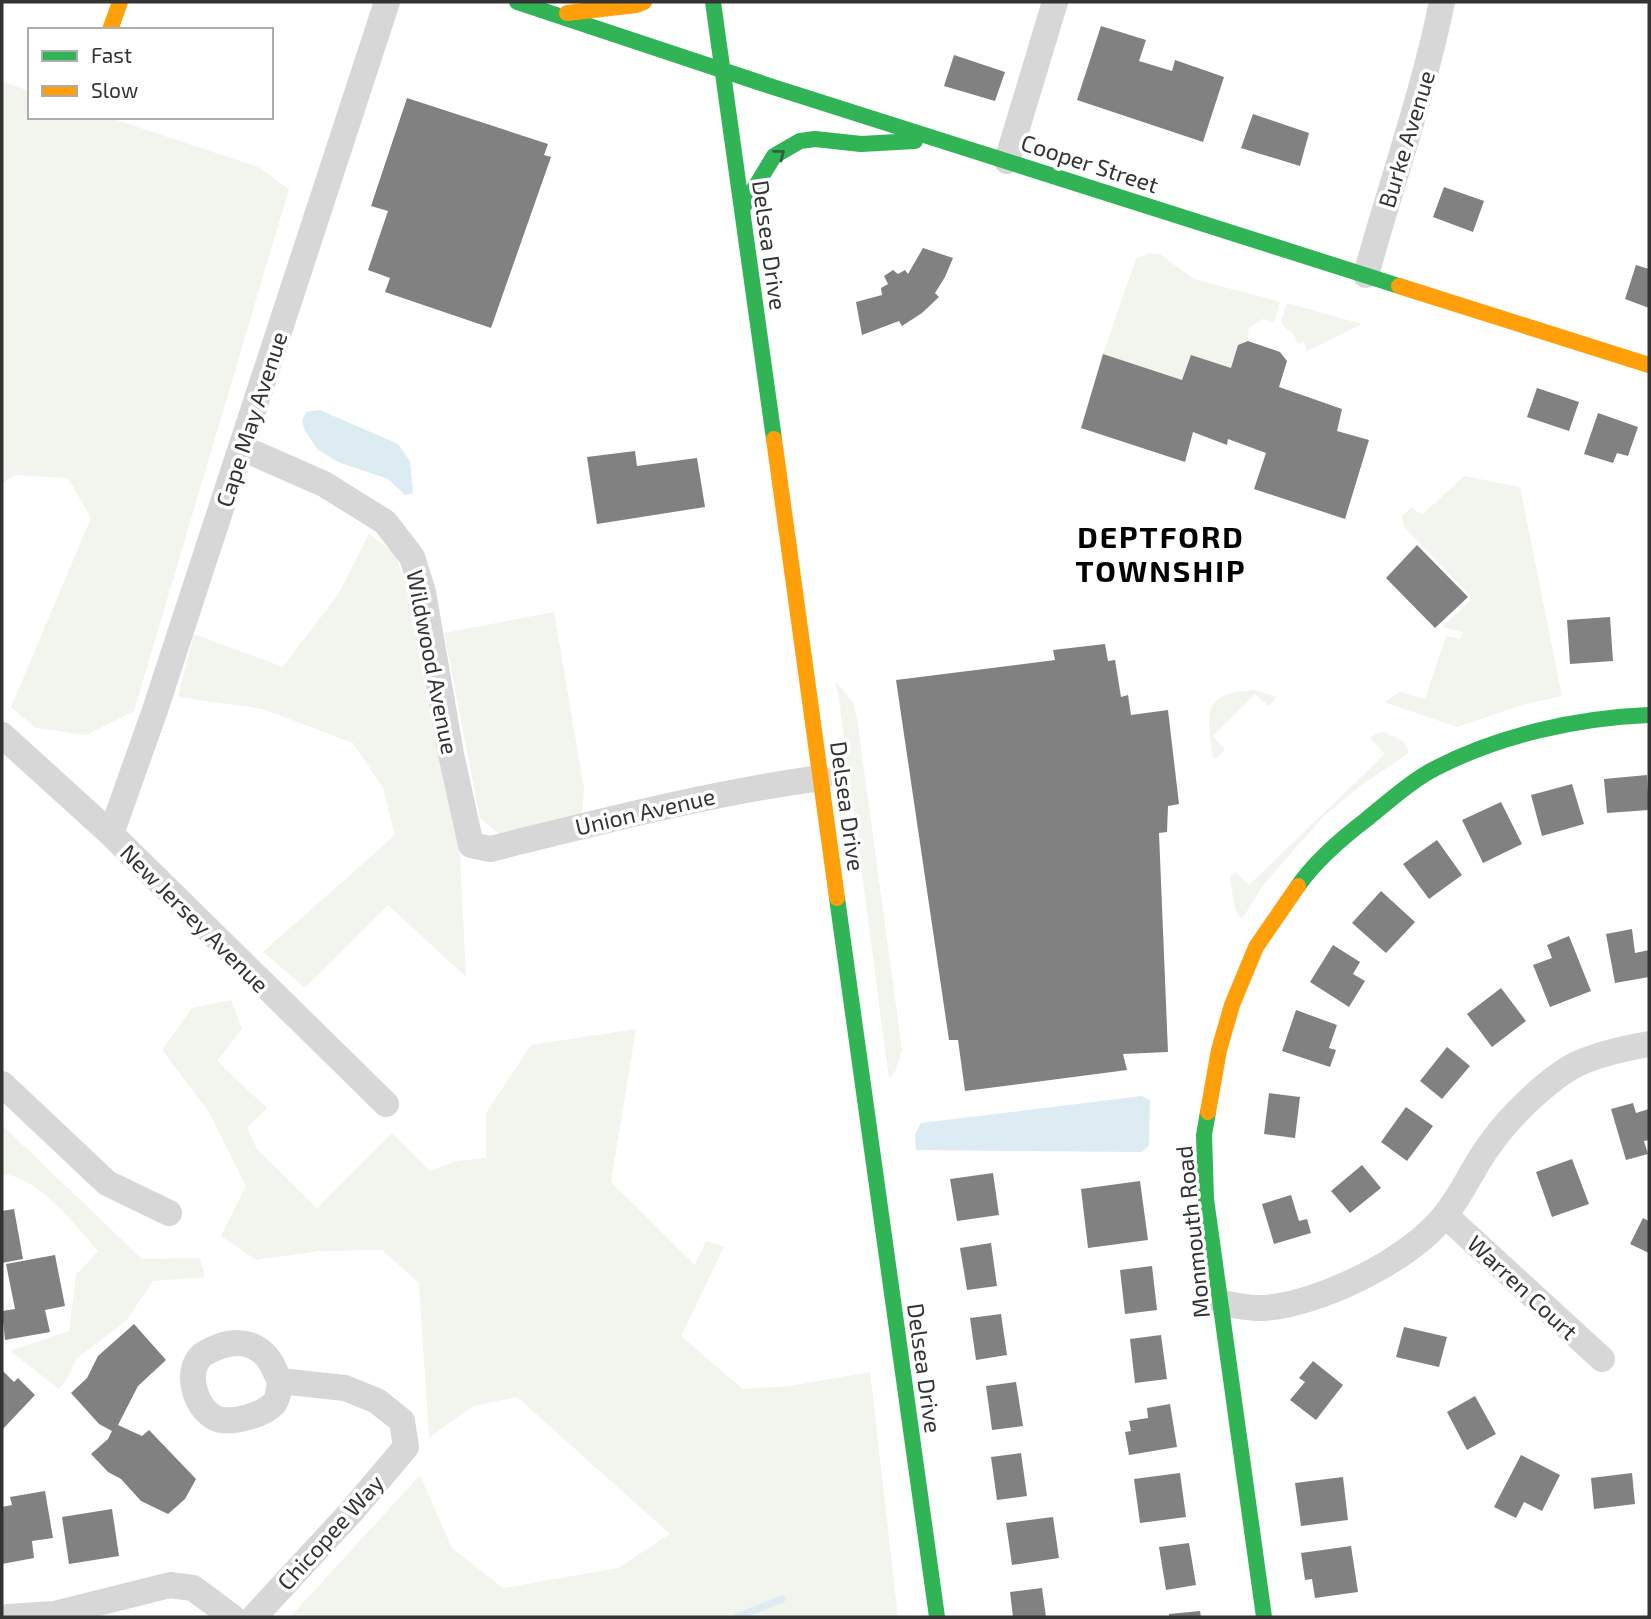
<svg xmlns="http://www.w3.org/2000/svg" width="1651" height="1619" font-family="'Exo 2',sans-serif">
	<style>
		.green { fill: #f1f5ed }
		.water { fill: #ddebf3 }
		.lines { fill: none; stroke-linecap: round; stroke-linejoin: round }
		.stream { stroke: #ddebf3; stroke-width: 7 }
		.building { fill: #818181 }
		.street { stroke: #d7d7d7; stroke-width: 26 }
		.fast { stroke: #30b455; stroke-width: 16 }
		.slow { stroke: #ff9f0a; stroke-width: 16 }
		.oneway { stroke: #32603f }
		.labels { text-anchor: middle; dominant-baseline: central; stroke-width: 7; stroke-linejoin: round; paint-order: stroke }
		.street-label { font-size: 23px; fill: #333; stroke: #fff }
		.district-label { font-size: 30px; font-weight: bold; letter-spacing: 2px; fill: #000; stroke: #fff }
	</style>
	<rect width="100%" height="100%" fill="#fff"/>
	<path class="green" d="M2 82 30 91V117H107L258 167 289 189 134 711 86 735 36 728 11 707 91 518 68 478 15 475 2 483Z
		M1148 253 1160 254 1194 279 1280 302 1274 322 1263 319 1249 328 1248 341 1238 345 1231 368 1191 356 1182 380 1103 354 1136 259Z
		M1287 303 1362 324 1307 351 1304 341 1298 344 1292 332 1288 331 1281 322Z
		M1464 476 1520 487 1562 696 1522 705 1457 727 1384 702 1400 692 1425 699 1446 636 1460 639 1463 632 1442 627 1471 600 1470 595 1404 527 1402 517 1411 507 1422 515Z
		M369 534 394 553 411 594 437 719 460 855 466 977 388 905 305 988 263 952 395 835 383 788 353 743 263 709 178 697 194 634 283 667 339 593Z
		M554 612 584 788 582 818 504 838 480 818 444 633Z
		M835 681 853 702 857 718 902 1050 896 1070 889 1079 839 699Z
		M1255 690 1277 697 1269 706 1255 694 1213 736 1225 750 1215 759 1213 757C1207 712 1201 693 1255 690Z
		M1383 732 1403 741 1409 753 1363 784 1324 816 1265 883 1242 919C1232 909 1233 891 1230 877L1235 872 1249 885 1385 754 1370 738 1377 733Z
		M231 1000 242 1029 217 1061 267 1108 247 1128 257 1149 317 1208 392 1133 430 1171 456 1161 486 1158V1113L531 1045 636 1029 611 1182 695 1265 706 1241 724 1247 681 1336 743 1389 790 1386 870 1372 898 1617H290L420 1475 452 1548 503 1588 618 1568 670 1534 517 1397 473 1406 429 1438 419 1283 382 1250 319 1251 256 1260 221 1236 246 1186 209 1112 162 1050 192 1008Z
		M2 1125 142 1259 200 1258 205 1277 153 1281 126 1321 76 1359 68 1377 59 1389 10 1351 69 1331 76 1275 98 1251C75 1225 38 1176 2 1174Z"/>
	<path class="water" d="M320 410 398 444 410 461 413 493 405 495 388 479 338 462 318 450 305 431 302 421 306 412Z
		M1142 1096 1150 1100 1149 1146 1142 1152 916 1150 915 1135 921 1123Z"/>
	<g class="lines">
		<path class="stream" d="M737 1617 782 1599"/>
	</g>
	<path class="building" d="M1101 26 1146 40 1139 61 1172 71 1175 60 1224 77 1203 142 1077 100Z
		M954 55 1005 72 995 101 944 86Z
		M407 98 548 144 544 155 551 157 491 328 385 292 390 278 368 270 388 211 371 206Z
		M1253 114 1309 133 1300 166 1241 148Z
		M1444 187 1484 201 1473 232 1433 217Z
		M923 248 953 258 945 277 935 293 939 297 922 313 902 326 899 321 862 335 856 302 882 295 881 288 888 284 884 276 893 270 898 274 905 270 908 274Z
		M1636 265 1649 269V308L1625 299Z
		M1248 341 1280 352 1287 361 1279 387 1342 409 1337 431 1369 440 1345 519 1254 489 1266 453 1228 439 1227 445 1193 432 1185 462 1081 428 1103 354 1182 380 1191 355 1231 368 1238 345Z
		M1537 388 1579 402 1569 431 1527 417Z
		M1598 413 1638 427 1628 456 1617 453 1613 463 1584 454Z
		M635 451 637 466 697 458 705 507 597 524 587 457Z
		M1417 545 1468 597 1435 628 1386 578Z
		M1610 617 1613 661 1570 664 1567 620Z
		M1105 644 1108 661 1115 660 1121 697 1128 695 1131 715 1168 710 1179 804 1168 806 1167 832 1159 833 1168 1052 1123 1054 1127 1070 965 1091 958 1040H949L896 680 1055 660 1053 650Z
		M1647 775 1649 810 1607 813 1604 779Z
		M1572 784 1584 824 1542 836 1531 795Z
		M1501 802 1522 844 1483 863 1462 820Z
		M1437 840 1462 875 1429 899 1403 864Z
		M1381 891 1415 922 1386 953 1352 923Z
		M1632 929 1635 953 1649 950V977L1615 983 1606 934Z
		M1569 936 1591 991 1550 1007 1533 965 1552 958 1547 945Z
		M1333 945 1360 962 1353 974 1365 981 1349 1007 1310 982Z
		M1501 988 1526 1021 1492 1047 1467 1014Z
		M1296 1010 1337 1025 1329 1048 1336 1050 1330 1067 1282 1051Z
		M1447 1047 1470 1066 1442 1099 1420 1081Z
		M1269 1093 1300 1097 1295 1138 1264 1134Z
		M1633 1103 1636 1113 1649 1109V1140L1644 1141 1648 1154 1626 1160 1611 1109Z
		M1406 1107 1433 1126 1407 1161 1381 1142Z
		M1572 1159 1589 1204 1552 1217 1536 1172Z
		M1362 1165 1381 1188 1350 1213 1331 1191Z
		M993 1173 999 1215 957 1221 950 1179Z
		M1140 1181 1148 1240 1088 1248 1081 1189Z
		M1291 1195 1299 1221 1307 1219 1311 1233 1274 1244 1262 1204Z
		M14 1209 23 1259 2 1263V1211Z
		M1643 1218 1649 1221V1253L1630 1244Z
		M991 1243 997 1286 967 1290 960 1248Z
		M55 1255 65 1306 45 1310 50 1332 5 1340 2 1311 15 1309 6 1264Z
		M1152 1266 1157 1310 1125 1314 1120 1270Z
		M1001 1314 1007 1355 976 1360 970 1318Z
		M134 1324 166 1360 138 1386 118 1425 142 1436 149 1430 196 1479 185 1499 168 1514 141 1501 121 1479 108 1472 91 1454 108 1439 112 1431 99 1424 71 1393 87 1378 98 1356Z
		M1404 1327 1447 1337 1439 1367 1396 1357Z
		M1161 1335 1167 1379 1135 1383 1130 1339Z
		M1313 1361 1343 1385 1316 1420 1290 1400 1305 1382 1299 1378Z
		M2 1370 14 1382 18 1378 35 1395 2 1430Z
		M1016 1382 1023 1426 992 1430 986 1386Z
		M1475 1396 1496 1434 1467 1450 1447 1412Z
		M1170 1404 1177 1447 1129 1455 1125 1432 1131 1431 1129 1421 1148 1418 1147 1408Z
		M1021 1453 1027 1496 997 1500 991 1457Z
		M1521 1455 1560 1475 1542 1511 1524 1502 1516 1518 1494 1507Z
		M1180 1473 1186 1517 1140 1523 1134 1479Z
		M1632 1473 1635 1504 1594 1509 1591 1478Z
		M1343 1477 1348 1520 1301 1526 1295 1483Z
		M45 1491 53 1538 32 1541 34 1558 2 1564V1507L12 1505 10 1497Z
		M112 1509 119 1556 69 1564 62 1517Z
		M1053 1517 1059 1558 1012 1565 1006 1523Z
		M1189 1543 1196 1585 1166 1590 1159 1547Z
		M1351 1546 1358 1592 1315 1598 1312 1579 1305 1580 1301 1553Z
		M1042 1588 1046 1617H1013L1010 1592Z
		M1200 1611 1201 1617H1169V1614Z"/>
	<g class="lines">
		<path class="street" d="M1007 161 1055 2
			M1366 275C1391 184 1423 95 1442 2
			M242 448 324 484 385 522 412 557 423 592 451 754 471 845 490 849C600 822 709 793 821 778
			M2 735 111 834 386 1104
			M111 834 155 710 387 2
			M2 1084 107 1183 169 1213
			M1445 1215 1602 1359
			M1221 1303C1235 1305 1250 1309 1264 1308 1320 1304 1410 1260 1445 1215 1463 1193 1474 1165 1491 1143 1509 1117 1549 1078 1577 1064 1599 1054 1626 1048 1649 1044
			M8 1617 54 1614 170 1585 193 1588 232 1617
			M254 1617 351 1512 406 1447 402 1421 377 1401 345 1388 280 1381C276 1374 273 1364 267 1357 251 1338 228 1341 209 1351 207 1352 201 1355 200 1357 185 1375 196 1408 215 1418 229 1425 266 1415 275 1402 279 1396 279 1388 280 1381"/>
		<path class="fast" d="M517 2 773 87 1399 286
			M713 2 774 439
			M742 209 774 156 800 141 815 139 861 144 915 141
			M1298 886C1316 860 1342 838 1367 819 1389 801 1411 781 1436 768 1500 735 1577 718 1649 715
			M837 898 937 1617
			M1208 1112 1204 1135 1206 1199 1264 1617"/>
		<path class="slow" d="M567 13 636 5 644 2
			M110 30 120 2
			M1399 286 1649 365
			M774 439 837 898
			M1208 1112 1219 1050 1232 1005 1256 947 1298 886"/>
	</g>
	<defs><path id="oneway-chevron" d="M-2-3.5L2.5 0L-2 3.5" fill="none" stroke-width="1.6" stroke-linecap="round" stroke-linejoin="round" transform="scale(1.75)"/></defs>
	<use class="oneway" href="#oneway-chevron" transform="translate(780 154) rotate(-38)"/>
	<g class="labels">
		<g class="street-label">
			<text transform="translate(1406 139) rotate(-73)">Burke Avenue</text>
			<text transform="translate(1090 163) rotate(18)">Cooper Street</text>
			<text transform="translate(770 245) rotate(82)">Delsea Drive</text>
			<text transform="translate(251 419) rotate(-72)">Cape May Avenue</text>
			<text transform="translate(433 662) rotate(79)">Wildwood Avenue</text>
			<text transform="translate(848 806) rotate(82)">Delsea Drive</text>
			<text transform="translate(645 811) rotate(-13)">Union Avenue</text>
			<text transform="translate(195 918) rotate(45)">New Jersey Avenue</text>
			<text transform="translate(1192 1232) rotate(-96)">Monmouth Road</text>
			<text transform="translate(1523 1287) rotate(43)">Warren Court</text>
			<text transform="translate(925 1368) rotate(82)">Delsea Drive</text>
			<text transform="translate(330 1532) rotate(-48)">Chicopee Way</text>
		</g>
		<g class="district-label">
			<text x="1161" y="536">DEPTFORD<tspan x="1161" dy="34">TOWNSHIP</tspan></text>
		</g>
	</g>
	<rect width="1651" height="1619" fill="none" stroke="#333333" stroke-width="7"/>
	<rect x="28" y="28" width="245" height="91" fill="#ffffff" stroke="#adadad" stroke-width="2"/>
	<rect x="42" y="51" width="35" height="10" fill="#30b455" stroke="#adadad" stroke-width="2"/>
	<text x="91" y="63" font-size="21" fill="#333333">Fast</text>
	<rect x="42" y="86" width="35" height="10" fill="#ff9f0a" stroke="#adadad" stroke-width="2"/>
	<text x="91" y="98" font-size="21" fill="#333333">Slow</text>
</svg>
